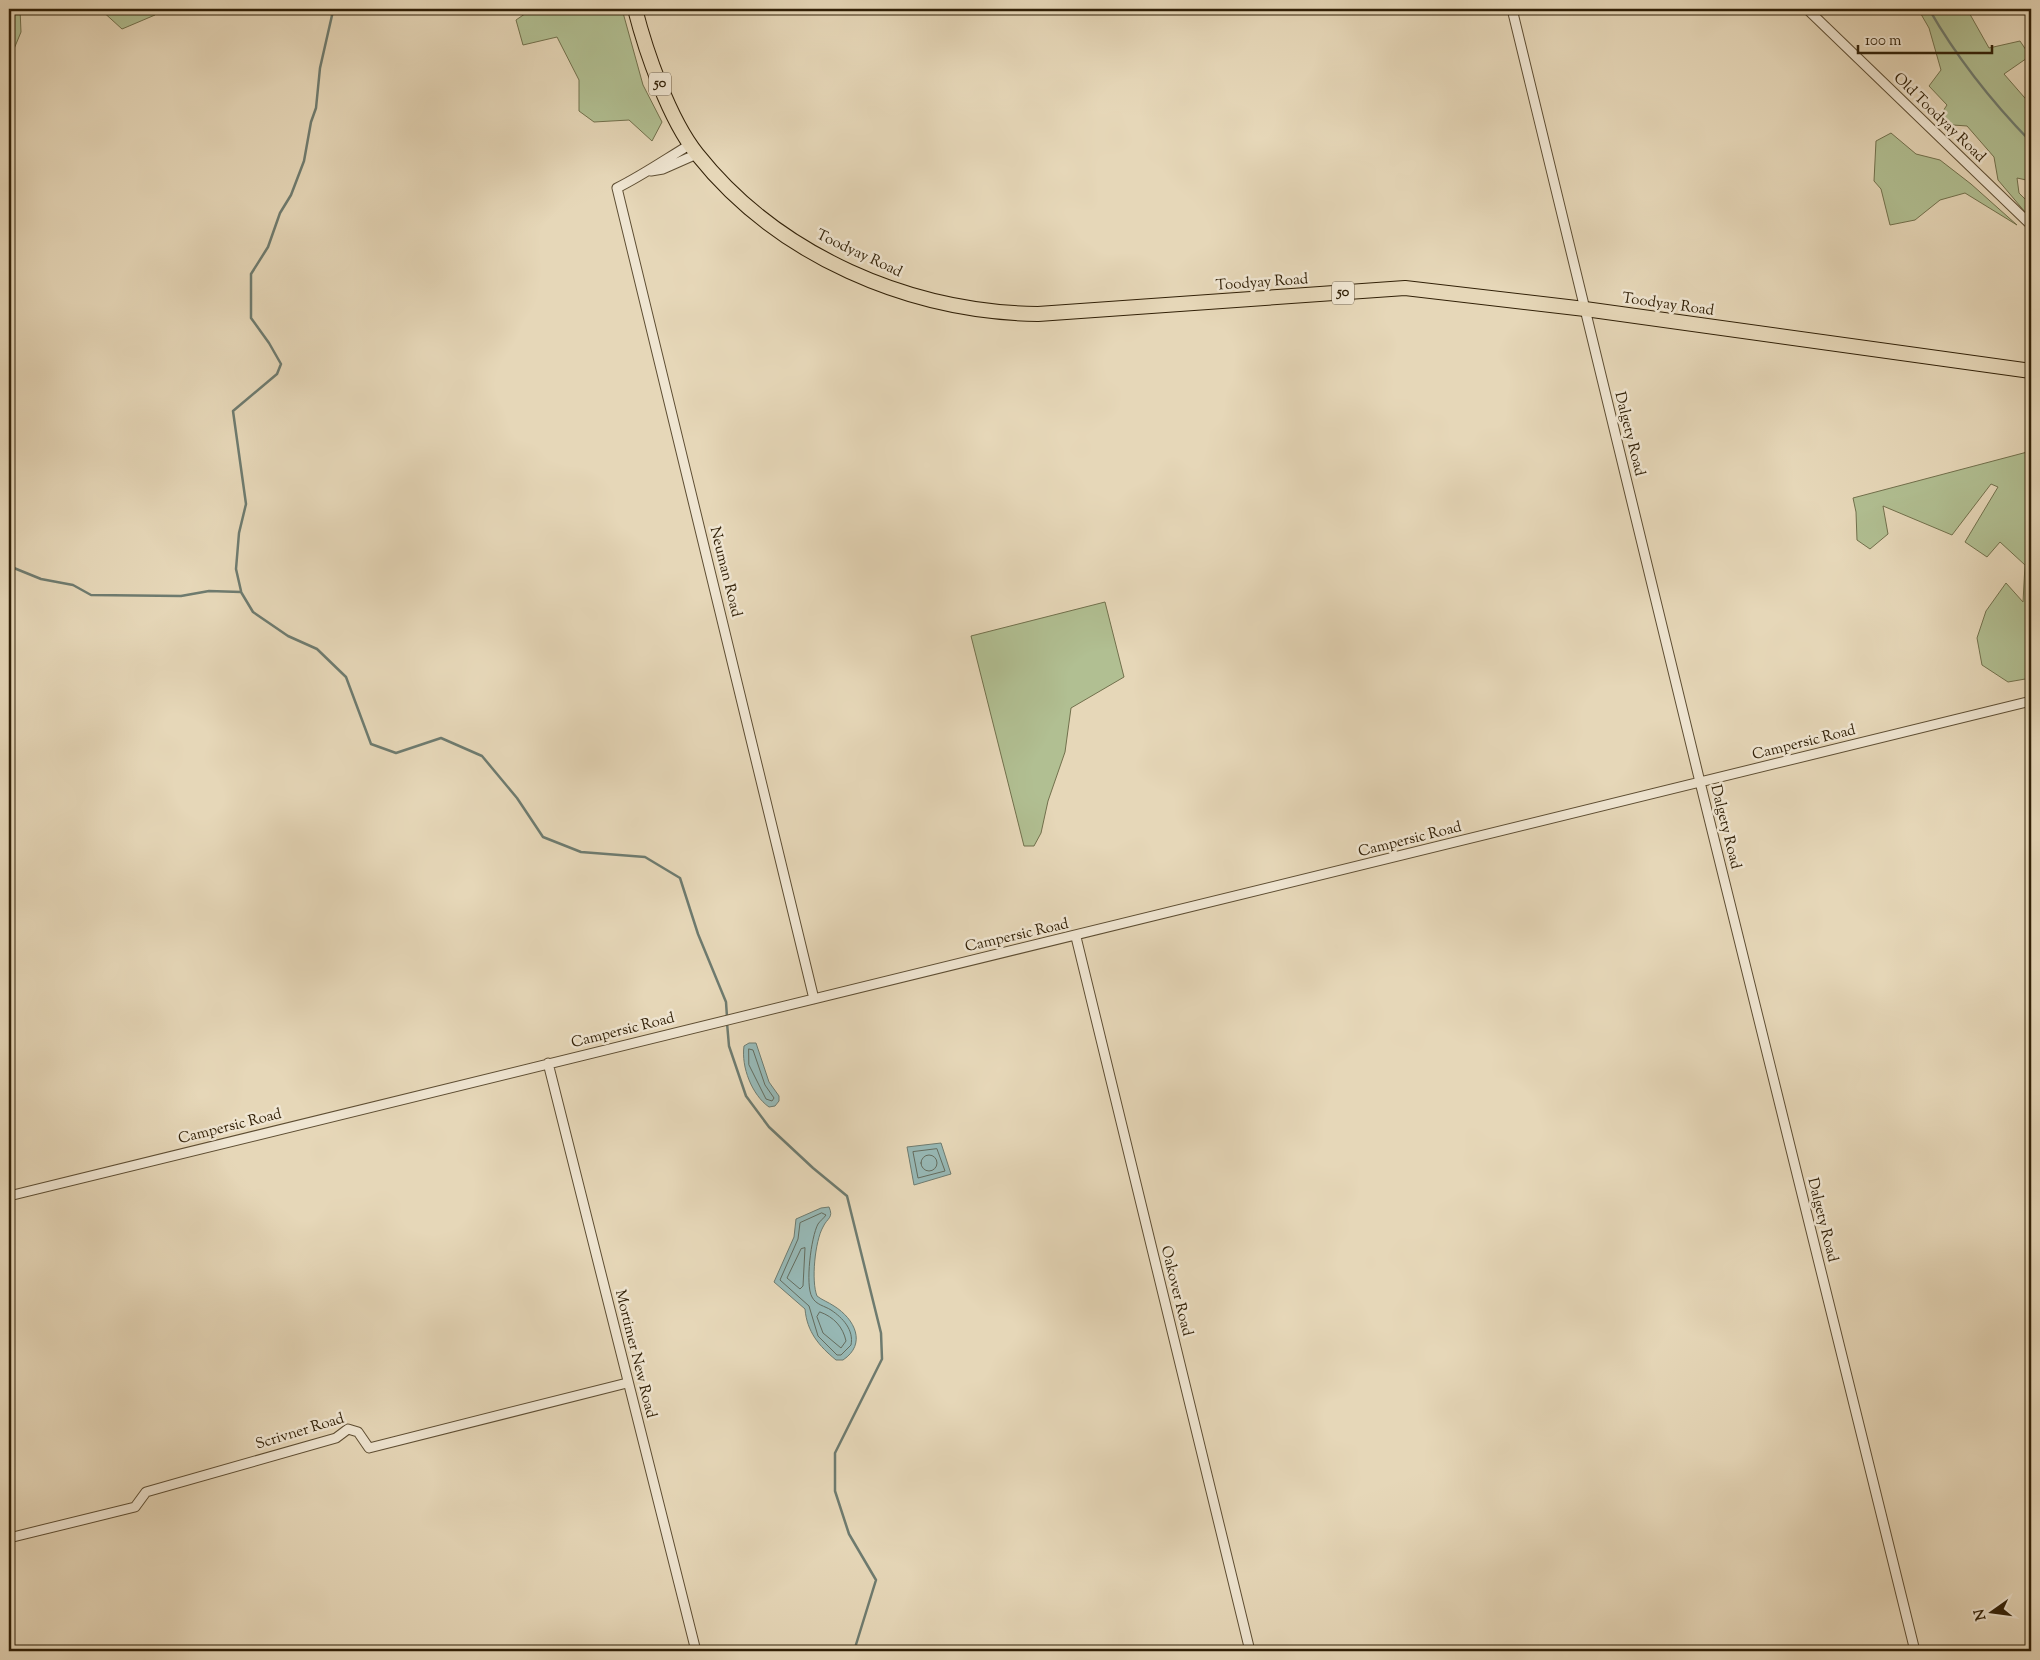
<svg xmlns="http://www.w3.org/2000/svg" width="2040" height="1660" font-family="'Sorts Mill Goudy',serif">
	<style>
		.green { fill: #b1bf92; stroke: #71704c }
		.water { fill: #97b8b5; stroke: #6e7b6f }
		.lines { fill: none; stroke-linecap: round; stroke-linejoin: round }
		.shore { stroke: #646c5e; stroke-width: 1 }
		.stream { stroke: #6e7b6f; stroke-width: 2.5 }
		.minor-casing { stroke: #5e4e33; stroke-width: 11 }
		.primary-casing { stroke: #312007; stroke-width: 16 }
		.minor { stroke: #efe5d1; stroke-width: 9 }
		.primary { stroke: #e6d7b8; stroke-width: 14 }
		.labels { text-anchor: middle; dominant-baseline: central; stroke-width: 5; stroke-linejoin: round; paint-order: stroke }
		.shield { fill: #efe5d1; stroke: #6a5b44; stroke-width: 1 }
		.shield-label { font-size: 14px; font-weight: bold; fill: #312007 }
		.street-label { font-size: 15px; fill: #312007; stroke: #efe5d1 }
	</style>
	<rect width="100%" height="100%" fill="#e6d7b8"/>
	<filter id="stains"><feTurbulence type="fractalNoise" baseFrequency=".004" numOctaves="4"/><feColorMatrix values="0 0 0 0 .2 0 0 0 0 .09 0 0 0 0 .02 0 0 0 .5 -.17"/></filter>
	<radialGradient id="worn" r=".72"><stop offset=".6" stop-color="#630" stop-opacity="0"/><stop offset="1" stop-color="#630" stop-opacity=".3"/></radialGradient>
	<path class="green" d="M9 9H20L21 32 9 61Z
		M100 9H158L155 15 122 29Z
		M532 9H622L643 85 662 122 652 141 629 120 594 122 579 111V80L557 37 523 45 516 20Z
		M1918 9H1967L1989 48 2020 41 2030 56 2004 74 2031 105V181L2017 178 2019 193 2031 205V219L1998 180 1994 157 1967 126 1953 125 1939 117 1947 105 1929 86 1941 70 1929 28Z
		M1891 133 1916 154 1940 160 1971 184 2017 225 1965 193 1940 200 1915 220 1890 225 1881 189 1874 181 1876 141Z
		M2031 451V678L2008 682 1982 665 1977 638 1986 611 2006 583 2023 602 2025 565 2000 542 1987 557 1965 542 1998 487 1991 484 1952 535 1883 506 1888 534 1870 549 1857 540 1856 512 1853 498Z
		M1105 602 1124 677 1071 708 1065 752 1048 801 1041 833 1034 846H1024L971 636Z"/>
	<path class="water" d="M749 1043H756L769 1082 779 1096V1101L775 1106 769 1107C752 1095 741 1067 744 1046Z
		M941 1143 951 1174 914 1185 907 1147Z
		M829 1207C834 1218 827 1218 823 1227 815 1241 811 1281 817 1296 822 1300 828 1302 834 1306 855 1319 867 1344 843 1360H836C819 1346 807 1332 805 1309L774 1282 794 1237 796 1219 821 1208Z"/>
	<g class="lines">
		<path class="shore" d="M749 1049 753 1050 765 1085 774 1098 772 1101 766 1099 749 1065Z
			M937 1149 945 1171 918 1178 913 1152Z
			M921 1163a8 8 0 1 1 16 0a8 8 0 1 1-16 0Z
			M822 1213 826 1215C824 1218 820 1221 818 1224 811 1237 805 1285 812 1297 816 1305 825 1306 831 1310 843 1318 854 1330 851 1345L841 1355H837L818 1336 809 1306 780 1280 798 1239 800 1223Z
			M805 1248 803 1286 800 1289 787 1278 801 1249Z
			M820 1312C834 1317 843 1327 846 1341L841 1348 823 1333 817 1317Z"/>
		<path class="stream" d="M1929 9C1957 58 1992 102 2031 142
			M9 566 41 579 73 585 91 595 181 596 209 591 241 592 253 612 288 636 317 649 346 677 371 744 396 753 441 738 482 756 517 798 543 837 581 852 645 857 680 878 698 934 726 1002 727 1017
			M241 591 236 569 239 533 246 504 233 411 277 374 281 364 269 343 251 318V274L268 247 280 213 291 195 304 161 311 122 316 108 320 68 333 11
			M727 1023 729 1046 746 1096 769 1127 813 1168 847 1196 881 1333 882 1359 835 1453V1491L849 1534 876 1580 854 1651"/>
		<defs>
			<path id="minor" d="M1512 9 1700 782 1915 1651
				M1807 9 2031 225
				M691 144C666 159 643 175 617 188L814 999
				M651 171 663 169 697 154
				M1076 937 1250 1651
				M548 1063 696 1651
				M9 1196 2031 701
				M9 1538 135 1507 146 1492 336 1438 348 1429 358 1432 369 1448 627 1383"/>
			<path id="primary" d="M635 9C646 52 669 119 697 154 778 256 909 312 1038 314L1405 288 1585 309 2031 371"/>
		</defs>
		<use href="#minor" class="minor-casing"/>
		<use href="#primary" class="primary-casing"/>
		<use href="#minor" class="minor"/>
		<use href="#primary" class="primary"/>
	</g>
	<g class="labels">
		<g class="shield">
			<rect x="649" y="72.5" width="22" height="23" rx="4"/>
			<rect x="1332" y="281.5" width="22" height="23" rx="4"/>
		</g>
		<g class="shield-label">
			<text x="660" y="84">50</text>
			<text x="1343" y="293">50</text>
		</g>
		<g class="street-label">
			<text transform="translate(1939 118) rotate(44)">Old Toodyay Road</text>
			<text transform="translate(859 254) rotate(25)">Toodyay Road</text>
			<text transform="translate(1262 283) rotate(-4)">Toodyay Road</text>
			<text transform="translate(1668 305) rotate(8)">Toodyay Road</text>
			<text transform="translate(1629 434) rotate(76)">Dalgety Road</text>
			<text transform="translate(725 572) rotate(76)">Neuman Road</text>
			<text transform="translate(1804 743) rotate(-14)">Campersic Road</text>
			<text transform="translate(1725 827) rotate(76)">Dalgety Road</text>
			<text transform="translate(1410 840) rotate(-14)">Campersic Road</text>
			<text transform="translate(1017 936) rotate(-13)">Campersic Road</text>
			<text transform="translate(623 1031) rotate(-14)">Campersic Road</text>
			<text transform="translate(230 1127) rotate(-14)">Campersic Road</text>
			<text transform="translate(1822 1220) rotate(76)">Dalgety Road</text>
			<text transform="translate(1176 1291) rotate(76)">Oakover Road</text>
			<text transform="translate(635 1354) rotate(76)">Mortimer New Road</text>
			<text transform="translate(300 1432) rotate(-17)">Scrivner Road</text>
		</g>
	</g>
	<rect width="2040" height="1660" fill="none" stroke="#e6d7b8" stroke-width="30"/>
	<rect x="10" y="10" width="2020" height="1640" fill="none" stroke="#312007" stroke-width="2.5"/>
	<rect x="15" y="15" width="2010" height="1630" fill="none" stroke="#312007"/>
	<g transform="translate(1992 1612) rotate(256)" stroke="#efe5d1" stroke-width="4" paint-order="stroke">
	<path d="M0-4L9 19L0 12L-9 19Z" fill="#312007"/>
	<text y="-8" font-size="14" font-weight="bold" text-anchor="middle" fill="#312007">N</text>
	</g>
	<path d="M1858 45v8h134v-8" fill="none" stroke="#312007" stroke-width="2.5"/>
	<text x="1865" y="45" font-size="15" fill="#312007" stroke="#efe5d1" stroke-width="4" paint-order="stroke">100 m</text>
	<rect width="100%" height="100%" filter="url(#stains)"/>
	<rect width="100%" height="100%" fill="url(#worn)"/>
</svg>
